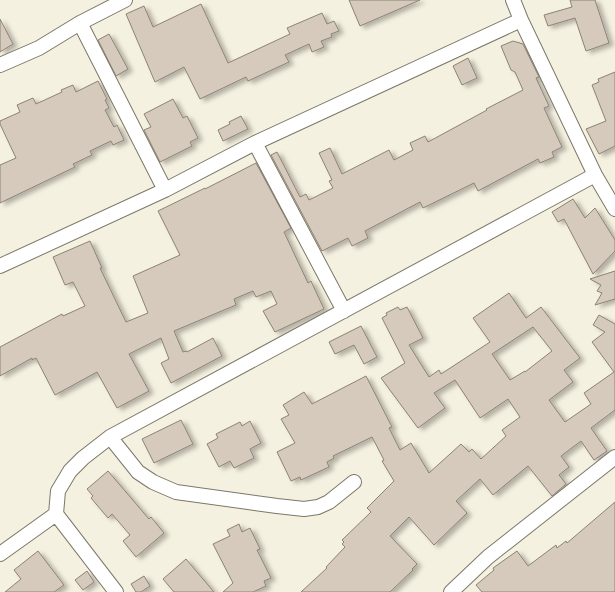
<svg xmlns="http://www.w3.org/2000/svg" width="615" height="592" font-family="'Sofia Sans Condensed',sans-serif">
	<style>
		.building { fill: #d5cabc; stroke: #8c8275; fill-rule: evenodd; filter: url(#shadow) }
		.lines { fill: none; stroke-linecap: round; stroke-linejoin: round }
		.street-casing { stroke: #7c7869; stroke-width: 16 }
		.street { stroke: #fff; stroke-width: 14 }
	</style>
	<defs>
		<filter id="shadow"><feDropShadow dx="4.5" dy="2.5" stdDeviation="2" flood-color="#0004"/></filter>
	</defs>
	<rect width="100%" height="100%" fill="#f5f1e0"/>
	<path class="building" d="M349 0H420L360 26Z
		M570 0H595L609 43 586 51 575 18 548 26 544 15 572 7Z
		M201 4 228 63 290 34 287 28 322 13 327 24 334 21 339 31 331 34 332 37 321 41 324 47 312 52 309 44 285 55 289 62 248 81 246 77 200 99 184 67 155 82 126 14 144 6 153 27Z
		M0 19 13 44 0 52Z
		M109 34 128 69 116 76 98 40Z
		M513 41 523 44 539 77 536 78 549 106 544 108 562 147 552 152 554 157 540 163 538 159 478 191 474 183 423 208 420 202 365 231 368 238 352 246 348 238 322 251 271 155 277 152 300 197 306 194 309 200 333 188 329 181 332 180 319 153 330 148 342 174 389 150 394 160 413 150 410 143 425 136 428 142 487 110 486 109 523 90 515 72 511 70 501 46Z
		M468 58 477 78 462 85 453 66Z
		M615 72V146L599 154 586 129 606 121 592 85 599 82 598 79Z
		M98 81 107 99 105 100 109 108 105 110 114 127 117 125 124 140 113 145 111 141 90 151 92 155 73 164 75 167 0 203V165L16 158 0 124V121L20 112 17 105 33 98 36 104 62 92 61 90 73 85 76 92Z
		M173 99 183 118 187 116 198 138 190 142 192 146 160 162 144 130 151 127 144 114Z
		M241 116 248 129 223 141 218 130 230 124 229 122Z
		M256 163 291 228 284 232 308 283 311 281 324 309 275 332 263 311 277 304 271 291 256 297 253 291 234 299 236 305 174 331 183 352 186 351 187 352 213 338 222 356 171 383 161 363 169 359 161 338 129 354 149 391 117 408 97 372 55 395 36 358 32 360V358L0 376V347L62 314 63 316 85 306 73 282 65 285 53 257 90 241 102 268H100L126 322 148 313 133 276 180 255 158 211 205 188V189Z
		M573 199 585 218 595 208 615 240V251L593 274 564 219 558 222 552 212Z
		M615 271V299L595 305 602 293 597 291 601 285 590 279Z
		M509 293 526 318 541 307 580 358 564 370 573 382 549 400 565 422 591 404 584 393 614 372 592 342 605 332 593 325 599 315 615 324V410L591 428 607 451 594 460 581 441 561 456 569 467 559 475 566 484 552 496 528 466 493 495 480 479 456 501 467 513 434 545 409 517 390 536 417 564 412 569 413 570 390 592H301L327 568 326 567 345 547 342 544 344 542 342 540 371 512 367 508 394 481 382 461 384 460 372 437 333 456 334 458 327 462 329 467 301 480 300 477 291 481 277 452 295 443 281 419 289 415 283 405 304 392 312 404 366 376 392 427 389 428 400 450 411 443 429 473 461 444 469 452 472 449 481 459 506 436 502 430 520 417 508 399 480 418 455 380 434 393 445 408 418 428 381 378 405 363 382 318 387 315 386 313 398 307 400 310 407 307 423 338 409 345 429 377 439 370 441 374 490 342 473 318ZM533 327 552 351 525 372V371L510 380 492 354Z
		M361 326 377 357 364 364 354 345 335 354 329 342Z
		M181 420 193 444 154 463 142 439Z
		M250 421 261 443 250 449 254 458 234 468 230 461 219 467 207 444 218 438 216 434 240 422 242 426Z
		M108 471 149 519 151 517 164 533 136 557 123 541 130 535 112 514 108 518 91 498 93 496 87 489Z
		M615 502V592H482L476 585 494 570 493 568 517 551 528 566 556 545 557 548 566 541 567 543Z
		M239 524 242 532 250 528 260 549 257 550 271 578 264 581 266 586 253 592H223L233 583 213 544 230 536 227 530Z
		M38 551 64 585 54 592H5L21 579 14 570Z
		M186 559 214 592H174L163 579Z
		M87 571 94 582 83 590 75 580Z
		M144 576 150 586 141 592H136L131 584Z"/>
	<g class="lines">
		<defs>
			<path id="street" d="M513 0 521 20 595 175 615 209
				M80 23 165 190
				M0 65 39 48 80 23 125 0
				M255 143 344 311
				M0 266 165 190 255 143 521 20
				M110 437 138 472 153 482 176 492 277 506 304 509 318 507 329 502 354 482
				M0 554 56 514
				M116 592 56 514 58 491 70 471 83 458 110 437 595 175
				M451 592 488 557 615 457"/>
		</defs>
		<use href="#street" class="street-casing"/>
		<use href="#street" class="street"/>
	</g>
</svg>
